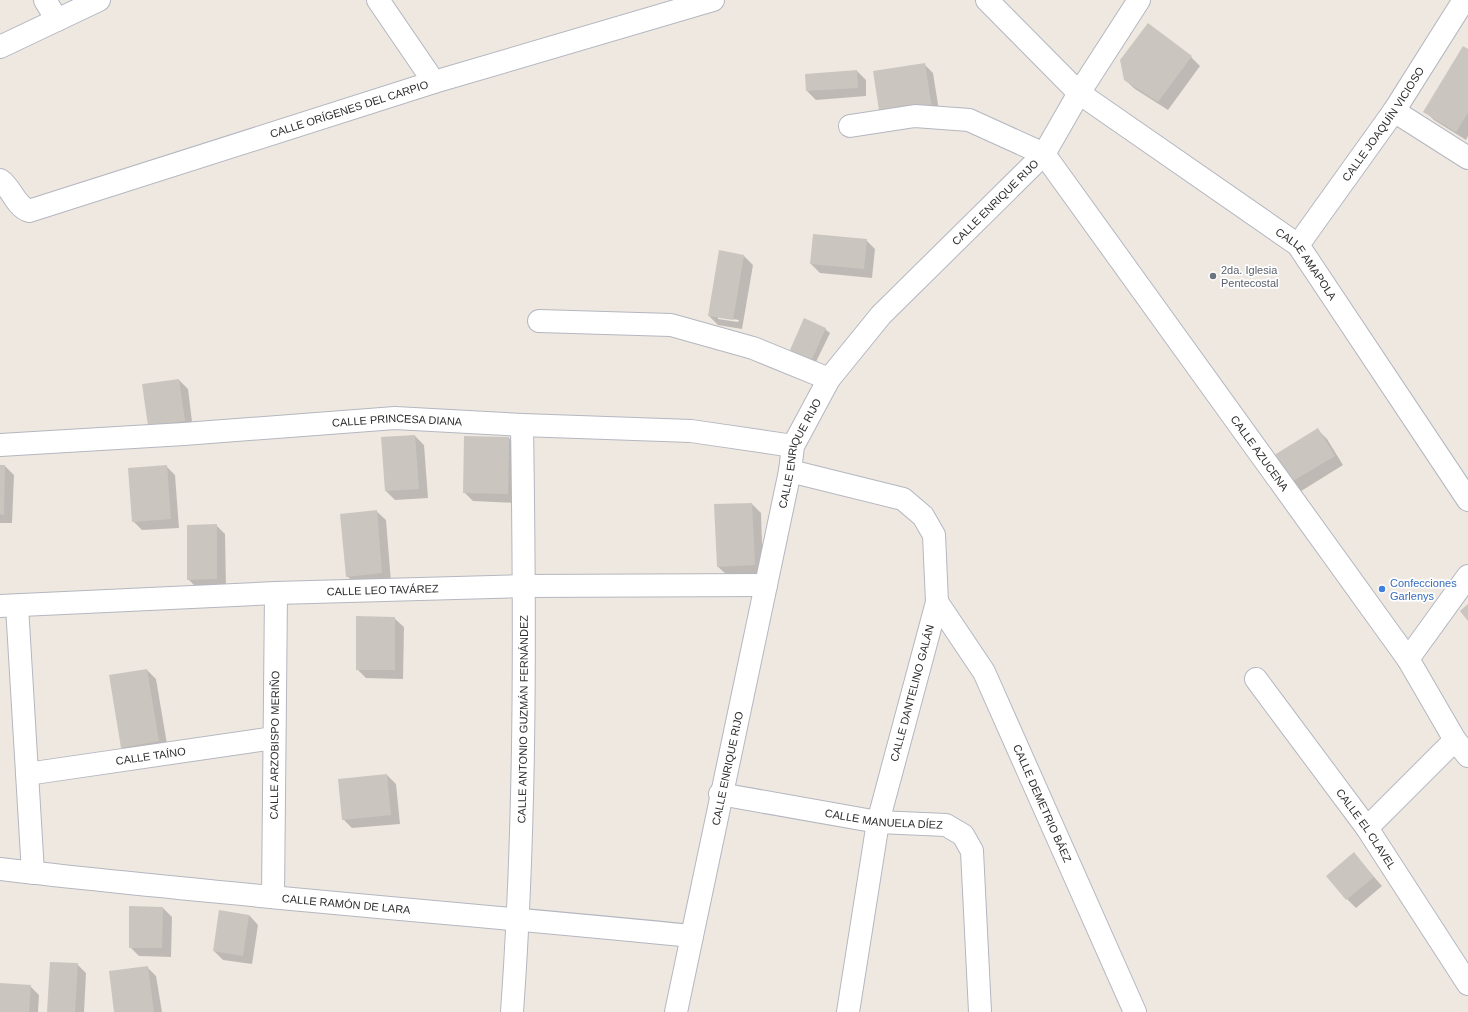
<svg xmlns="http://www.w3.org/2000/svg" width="1468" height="1012" font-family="Helvetica,sans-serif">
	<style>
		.shadow { fill: #0003; fill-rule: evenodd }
		.building { fill: #cac6bf }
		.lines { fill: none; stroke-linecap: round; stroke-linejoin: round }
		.minor-casing { stroke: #b4b7c0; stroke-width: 24 }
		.minor { stroke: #fff; stroke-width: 22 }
		.worship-dot { fill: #6b7280; stroke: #fff; stroke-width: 1.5 }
		.shop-dot { fill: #3f7fe0; stroke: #fff; stroke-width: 1.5 }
		.labels { text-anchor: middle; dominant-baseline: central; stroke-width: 3.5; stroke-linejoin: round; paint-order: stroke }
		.street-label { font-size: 11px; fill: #2d2d2d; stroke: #fff }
		.worship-label { font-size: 11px; fill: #5b616d; stroke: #fff; text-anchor: start }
		.shop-label { font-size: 11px; fill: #366cbe; stroke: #fff; text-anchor: start }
	</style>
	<rect width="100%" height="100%" fill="#eee8e1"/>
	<path class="shadow" d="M1468 50V136L1466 140 1434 120 1425 111Z
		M1191 57 1200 66 1168 110 1135 89 1125 80Z
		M924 64 933 73 940 117 881 116Z
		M857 71 866 80V96L816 100 807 91Z
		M866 240 875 249 872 278 820 273 811 264Z
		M744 256 753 265 742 329 718 325 709 316ZM718 317 739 320 738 322 718 319Z
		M825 329 830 333 815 364 795 355 791 350Z
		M179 380 188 389 193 430 149 426Z
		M1318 430 1327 439 1343 465 1298 493 1289 484Z
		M415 436 424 445 428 498 395 500 386 491 382 438Z
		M509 438 518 447 517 503 473 501 464 492Z
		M0 466H5L14 475 12 523H0Z
		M166 466 175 475 179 528 142 530 133 521Z
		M752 504 761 513 763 574 727 575 717 566Z
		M376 511 386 520 391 582 356 585 347 576Z
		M216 525 225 534 226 588H197L188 579Z
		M394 618 404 627 403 679 366 678 357 669Z
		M147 670 156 679 168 750 131 756 122 747Z
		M387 775 396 784 400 824 352 828 343 819Z
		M1354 854 1382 886 1356 908 1347 899Z
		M163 908 172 917 171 957 139 956 130 947Z
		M249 915 258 925 252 964 223 960 214 951Z
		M77 964 86 973 84 1012H48Z
		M147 967 156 976 162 1012H115Z
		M30 986 39 995 38 1012H0Z"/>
	<path class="building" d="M1148 23 1192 56 1158 102 1124 80 1120 60Z
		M1463 46 1468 49V113L1456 132 1423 112Z
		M925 63 932 109 880 117 873 71Z
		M857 70 858 88 806 91 805 74Z
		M813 234 867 239 864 269 810 264Z
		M719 250 744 255 733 320 708 316Z
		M804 318 826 328 811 361 790 350Z
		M179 379 185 421 148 426 142 384Z
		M1318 428 1335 456 1288 484 1271 457Z
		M415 435 419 489 385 491 381 437Z
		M464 436 509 437 508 494 463 493Z
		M0 465H5L4 515 0 514Z
		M167 465 171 519 132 522 128 468Z
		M752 503 755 565 717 567 714 504Z
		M377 510 382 573 346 577 340 514Z
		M217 524V579L187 580V525Z
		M1468 604V621L1460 611Z
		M356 616 395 617V670H356Z
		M147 669 159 741 121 748 109 675Z
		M387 774 391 815 342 820 338 779Z
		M1354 852 1374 877 1346 900 1326 876Z
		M129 906 163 907 162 948H129Z
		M219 910 249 915 243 956 213 951Z
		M50 962 78 963 75 1012H47Z
		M148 966 154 1012H114L109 971Z
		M0 983 31 985 29 1012H0Z"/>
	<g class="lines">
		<defs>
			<g id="minor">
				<path d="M45 0 57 20"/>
				<path d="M378 0 434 82"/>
				<path id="s1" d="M987 0 1079 93 1298 245 1468 500"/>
				<path d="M0 47 99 0"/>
				<path d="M1394 111 1468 158"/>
				<path id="s2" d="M850 126 915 116 969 120 1044 154 1408 659 1455 740 1468 756"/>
				<path id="s3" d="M0 180C12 188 15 206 29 211L434 82 713 0"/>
				<path id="s4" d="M1298 245 1394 111 1464 0"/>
				<path d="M539 321 671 325 753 348 829 379"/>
				<path id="s5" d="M0 445 184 434 395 418 522 425 691 431 793 446"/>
				<path d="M790 471 903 499 923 516 934 535 937 602 878 822 848 1012"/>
				<path id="s6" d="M937 602 984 672 1135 1012"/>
				<path id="s7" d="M0 606 276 593 524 586 766 585"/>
				<path d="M17 606 33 873"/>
				<path d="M1408 659 1468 576"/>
				<path id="s8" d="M1256 679 1367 828 1468 984"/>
				<path id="s9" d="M27 774 274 738"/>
				<path id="s10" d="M720 794 878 822 946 825 963 835 972 851 980 1012"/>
				<path d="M1367 828 1455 740"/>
				<path id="s11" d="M0 869C230 896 461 913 692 936"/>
				<path id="s12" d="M273 897 276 593"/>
				<path id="s13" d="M512 1012C526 818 525 620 522 425"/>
				<path id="s14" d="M676 1012 790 471 793 446 829 379 881 315 1044 154 1079 93 1139 0"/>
			</g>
		</defs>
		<use href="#minor" class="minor-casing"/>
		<use href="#minor" class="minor"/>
	</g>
	<circle class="worship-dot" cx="1213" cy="276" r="4"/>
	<circle class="shop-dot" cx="1382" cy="589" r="4"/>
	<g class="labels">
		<g class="street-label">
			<text stroke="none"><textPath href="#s3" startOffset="379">CALLE ORÍGENES DEL CARPIO</textPath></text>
			<text stroke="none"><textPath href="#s4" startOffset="148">CALLE JOAQUÍN VICIOSO</textPath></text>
			<text stroke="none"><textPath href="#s14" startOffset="897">CALLE ENRIQUE RIJO</textPath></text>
			<text stroke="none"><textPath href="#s1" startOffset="417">CALLE AMAPOLA</textPath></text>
			<text stroke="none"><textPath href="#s5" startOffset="398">CALLE PRINCESA DIANA</textPath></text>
			<text stroke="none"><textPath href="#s2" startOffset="571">CALLE AZUCENA</textPath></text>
			<text stroke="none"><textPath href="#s14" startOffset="573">CALLE ENRIQUE RIJO</textPath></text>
			<text stroke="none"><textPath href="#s7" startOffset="383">CALLE LEO TAVÁREZ</textPath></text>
			<text transform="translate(912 693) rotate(-75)">CALLE DANTELINO GALÁN</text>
			<text stroke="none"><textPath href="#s13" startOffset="293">CALLE ANTONIO GUZMÁN FERNÁNDEZ</textPath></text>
			<text stroke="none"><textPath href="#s12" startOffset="152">CALLE ARZOBISPO MERIÑO</textPath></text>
			<text stroke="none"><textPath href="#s9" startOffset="125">CALLE TAÍNO</textPath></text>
			<text stroke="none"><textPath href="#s14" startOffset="249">CALLE ENRIQUE RIJO</textPath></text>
			<text stroke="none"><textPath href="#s6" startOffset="228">CALLE DEMETRIO BÁEZ</textPath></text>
			<text stroke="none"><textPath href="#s10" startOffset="166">CALLE MANUELA DÍEZ</textPath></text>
			<text stroke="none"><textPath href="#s8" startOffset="186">CALLE EL CLAVEL</textPath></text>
			<text stroke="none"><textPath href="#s11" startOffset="348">CALLE RAMÓN DE LARA</textPath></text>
		</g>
		<g class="worship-label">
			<text x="1221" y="270">2da. Iglesia<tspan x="1221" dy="13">Pentecostal</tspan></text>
		</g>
		<g class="shop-label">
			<text x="1390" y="583">Confecciones<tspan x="1390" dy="13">Garlenys</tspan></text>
		</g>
	</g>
</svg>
